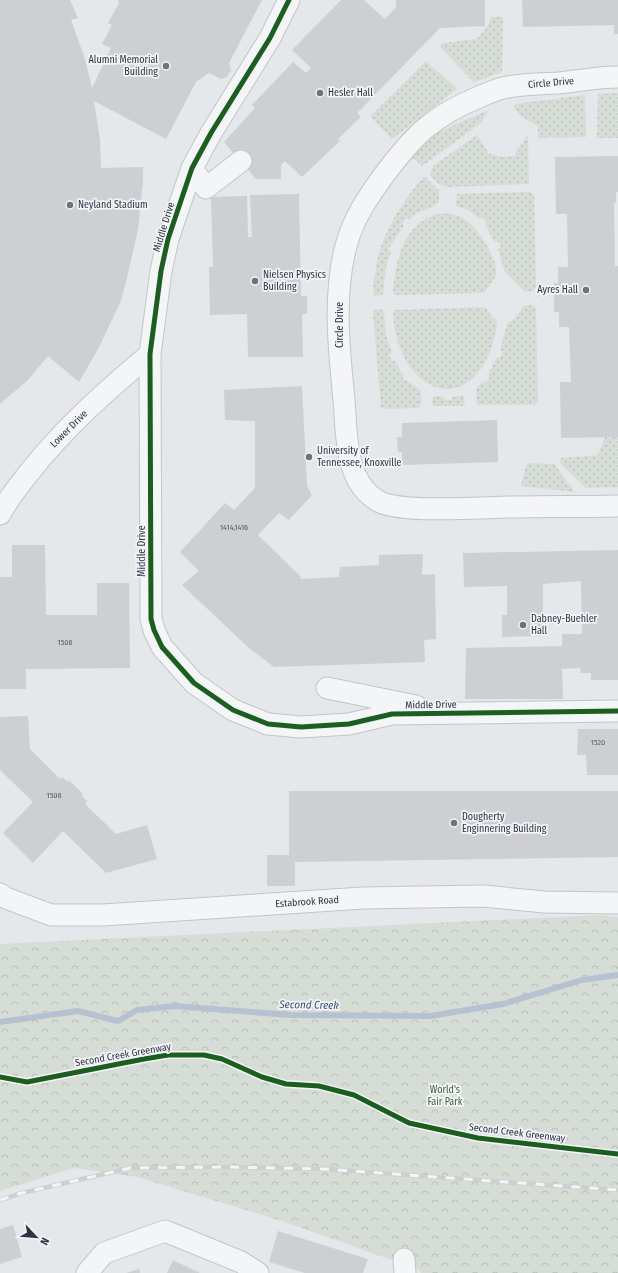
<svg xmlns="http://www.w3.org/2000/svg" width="618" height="1273" font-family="'Fira Sans Condensed',sans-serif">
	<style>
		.grass { fill: url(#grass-dots) }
		.park { fill: url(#park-crowns) }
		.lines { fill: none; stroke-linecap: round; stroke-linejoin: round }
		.stream { stroke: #b6c2d2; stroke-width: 6 }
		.building { fill: #cdcfd2 }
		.minor-casing { stroke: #c3c5c8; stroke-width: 23 }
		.minor { stroke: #f4f5f6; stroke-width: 21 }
		.rail-casing { stroke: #cecfd1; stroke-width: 4.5 }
		.rail { stroke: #f4f5f8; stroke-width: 3; stroke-dasharray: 9; stroke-linecap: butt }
		.cycleway-casing { stroke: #f4f5f8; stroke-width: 8 }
		.cycleway { stroke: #1b5e20; stroke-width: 5 }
		.poi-dot { fill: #6d727d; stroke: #f4f5f8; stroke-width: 1.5 }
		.labels { text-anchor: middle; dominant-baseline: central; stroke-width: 3.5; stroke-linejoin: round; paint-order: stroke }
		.number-label { font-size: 8px; fill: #555b67 }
		.poi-label { font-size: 10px; fill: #2c3342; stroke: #f4f5f8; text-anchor: start }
		.street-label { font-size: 10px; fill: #2c3342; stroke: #f4f5f8 }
		.park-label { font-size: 10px; fill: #3f5d3b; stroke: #f4f5f8 }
		.water-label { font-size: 11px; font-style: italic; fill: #395074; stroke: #f4f5f8 }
	</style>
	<defs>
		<pattern id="grass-dots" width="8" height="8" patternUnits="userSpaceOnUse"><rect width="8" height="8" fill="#d6ddd6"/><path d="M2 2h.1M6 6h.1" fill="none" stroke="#b8beb9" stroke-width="1.8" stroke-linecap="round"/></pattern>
		<pattern id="park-crowns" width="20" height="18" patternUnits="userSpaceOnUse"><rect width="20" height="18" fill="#d6ddd6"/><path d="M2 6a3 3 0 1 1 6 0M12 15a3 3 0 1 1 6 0" fill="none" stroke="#b8beb9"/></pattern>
	</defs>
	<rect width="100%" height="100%" fill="#e5e7ea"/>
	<path class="grass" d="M491 17H503L502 72 474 82 439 46 443 43 477 39 488 26Z
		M426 61 457 89 392 139 370 116Z
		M618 93V138H597L598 94Z
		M585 95 586 137 538 138V126L522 117 514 108 515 104Z
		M489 110 481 123 422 166 411 156 439 132Z
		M528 134 529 184 447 187 439 184 430 175 433 166 477 135 489 154 502 157 514 156Z
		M424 176 439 191V202C431 210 417 209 409 220L406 218 402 224 404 225 388 249 391 251 386 267 383 294 375 296C372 289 374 281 375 274 379 237 400 205 424 176Z
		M530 192 534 195 536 287 533 291 525 292 505 272 498 249 501 247 498 241 495 242 485 225 487 222 482 217 480 219 468 210 456 206 457 194Z
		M443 213C452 214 460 215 467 221 480 230 498 260 496 275 496 277 485 292 484 293L395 295 393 293C395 259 405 219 443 213Z
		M528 305 534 306 536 309 538 401 535 405H477L476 389 483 381 486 383 490 377 488 375 497 357 500 358 503 351 500 350 507 324 515 318 523 307Z
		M482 307 486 308 492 317 496 320 497 324C494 343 487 367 472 379 438 407 404 370 397 338 395 329 392 319 394 310Z
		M381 309 384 312 386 335 392 353 389 355 392 361 394 360 404 376 402 378 421 390V405L419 408 384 409 381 407 373 313 374 310Z
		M463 395 465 403 463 406H433L432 398 435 396 444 397 445 400H451L452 397Z
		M611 422H618V487L586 488 560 463 561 458 598 455Z
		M527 463 554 464 575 492 521 486Z"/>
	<path class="park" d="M599 915 618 917V1273H421L420 1270 282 1221 137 1177 74 1168 0 1191V944Z"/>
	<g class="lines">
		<path class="stream" d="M0 1022 78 1011 118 1021 137 1010 175 1006 291 1015 430 1016 503 1004 582 980 618 975"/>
	</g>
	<path class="building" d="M0 0H70L78 18 71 20 85 59 92 88 111 48 102 44 112 25 108 23 119 3 118 0H262L229 63 231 70 227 77 221 79 209 73 196 82 166 139 94 101 100 140 101 168 143 167V182L138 230 125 286 120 303 98 349 79 382 48 356 27 381 0 404Z
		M341 0H364L385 19 396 7V0H485V26L440 28 361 109 357 113 361 117 338 139 340 141 302 177 285 161 281 165V179H256L224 142 255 108 252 105 293 62 306 73 311 68 292 50Z
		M522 0H618V34H614V25L523 27Z
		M618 156V192H616V203H614L615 266H618V437L561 438 560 382H571L569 327H559V312H554V283H558V267H568L567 214H556L555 157Z
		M299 194 301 296H307V314H302L303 357H248L247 314 210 315 209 267H213L211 197 247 196 248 237H252L250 195Z
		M302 386 307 486 312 495 289 520 279 513 258 535 301 577 300 579 339 577 340 567 379 565V555L423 554 422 575 435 574 436 639 424 640 425 662 274 667 249 648 182 585 199 571 180 552 225 503 234 510 255 488V421L225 420 224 390Z
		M497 420 498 462 402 465V452H398L397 437H402V423Z
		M12 545H45L46 615H97V583H129L130 668 26 669V689H0V577H12Z
		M618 550V680H591V673H581L580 668 562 669 563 699H465L466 648 562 646V634H582L581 581 543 584V636L502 637V615H507V586L464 587 463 553Z
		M28 716 30 749 60 779 62 777 68 782 69 780 83 794 82 796 87 801 85 804 116 834 147 825 157 859 106 873 63 831 33 863 3 833 33 802 0 770V717Z
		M578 729H618V775H587L586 755H577Z
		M289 791H618V857L295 862V886H267V855H289Z
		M13 1225 22 1257 0 1264V1229Z
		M278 1231 368 1259 363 1273H305L269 1262Z
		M173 1260 200 1273H167Z
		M139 1269 140 1273H126Z"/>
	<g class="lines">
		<defs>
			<path id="minor" d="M289 0 270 38 211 133 192 168 168 239 161 271 150 354 151 619 154 630 162 647 194 683 233 710 268 724 301 727 349 724 392 714 618 711
				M618 77C598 77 579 81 558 83 540 84 520 84 503 88 495 90 486 94 479 97 433 116 414 135 384 175 368 197 353 219 346 246 333 295 339 350 344 400 347 434 344 481 378 501 400 514 486 507 515 507 549 506 584 507 618 506
				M192 168 206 188 241 161
				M0 514C8 499 18 487 28 474 63 429 106 391 150 354
				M327 688 416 706
				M0 894 6 898 51 915H103L363 898 483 896 544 902 618 903
				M404 1259 405 1273
				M87 1273 104 1253 165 1231 241 1262 258 1273"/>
		</defs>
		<use href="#minor" class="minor-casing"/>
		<use href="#minor" class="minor"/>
		<defs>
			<path id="rail" d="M0 1200 22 1193 130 1168 227 1167 324 1169 618 1190"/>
		</defs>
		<use href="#rail" class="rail-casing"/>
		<use href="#rail" class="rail"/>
		<defs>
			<path id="cycleway" d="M289 0 270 38 211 133 192 168 168 239 161 271 150 354 151 619 154 630 162 647 194 683 233 710 268 724 301 727 349 724 392 714 618 711
				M0 1077 27 1082 144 1059 168 1055H204L222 1059 262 1077 286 1084 319 1086 354 1095 409 1123 478 1138 618 1154"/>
		</defs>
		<use href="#cycleway" class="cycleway-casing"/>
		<use href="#cycleway" class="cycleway"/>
	</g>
	<g class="poi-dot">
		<circle cx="166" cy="66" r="4"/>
		<circle cx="320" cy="93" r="4"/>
		<circle cx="70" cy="205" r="4"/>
		<circle cx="255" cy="281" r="4"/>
		<circle cx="586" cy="290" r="4"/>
		<circle cx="309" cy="457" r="4"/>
		<circle cx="523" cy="625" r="4"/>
		<circle cx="454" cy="823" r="4"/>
	</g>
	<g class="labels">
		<g class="number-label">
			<text x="234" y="527">1414,1416</text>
			<text x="65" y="642">1506</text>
			<text x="598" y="742">1520</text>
			<text x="54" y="795">1508</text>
		</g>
		<g class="poi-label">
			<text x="158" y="60" text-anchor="end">Alumni Memorial<tspan x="158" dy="12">Building</tspan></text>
			<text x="328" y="93">Hesler Hall</text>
			<text x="78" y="205">Neyland Stadium</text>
			<text x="263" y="275">Nielsen Physics<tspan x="263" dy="12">Building</tspan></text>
			<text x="578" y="290" text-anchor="end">Ayres Hall</text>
			<text x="317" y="451">University of<tspan x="317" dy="12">Tennessee, Knoxville</tspan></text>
			<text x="531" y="619">Dabney-Buehler<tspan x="531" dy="12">Hall</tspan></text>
			<text x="462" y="817">Dougherty<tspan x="462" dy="12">Enginnering Building</tspan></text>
		</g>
		<g class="street-label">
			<text transform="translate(551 83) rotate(-5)">Circle Drive</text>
			<text transform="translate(164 227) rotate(-73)">Middle Drive</text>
			<text transform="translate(340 325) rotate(-90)">Circle Drive</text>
			<text transform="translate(69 429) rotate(-45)">Lower Drive</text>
			<text transform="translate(142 551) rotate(-90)">Middle Drive</text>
			<text transform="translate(431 705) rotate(-1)">Middle Drive</text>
			<text transform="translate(307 902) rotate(-4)">Estabrook Road</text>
			<text transform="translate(123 1055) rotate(-10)">Second Creek Greenway</text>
			<text transform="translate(517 1133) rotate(7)">Second Creek Greenway</text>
		</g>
		<g class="park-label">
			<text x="445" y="1090">World's<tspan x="445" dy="12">Fair Park</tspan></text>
		</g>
		<g class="water-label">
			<text transform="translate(309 1005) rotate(1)">Second Creek</text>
		</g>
	</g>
	<g transform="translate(36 1237) rotate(116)" stroke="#f4f5f8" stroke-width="3" paint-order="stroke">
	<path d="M0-3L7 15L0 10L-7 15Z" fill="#2c3342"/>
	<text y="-6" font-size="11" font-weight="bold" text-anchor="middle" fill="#2c3342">N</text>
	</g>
</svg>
